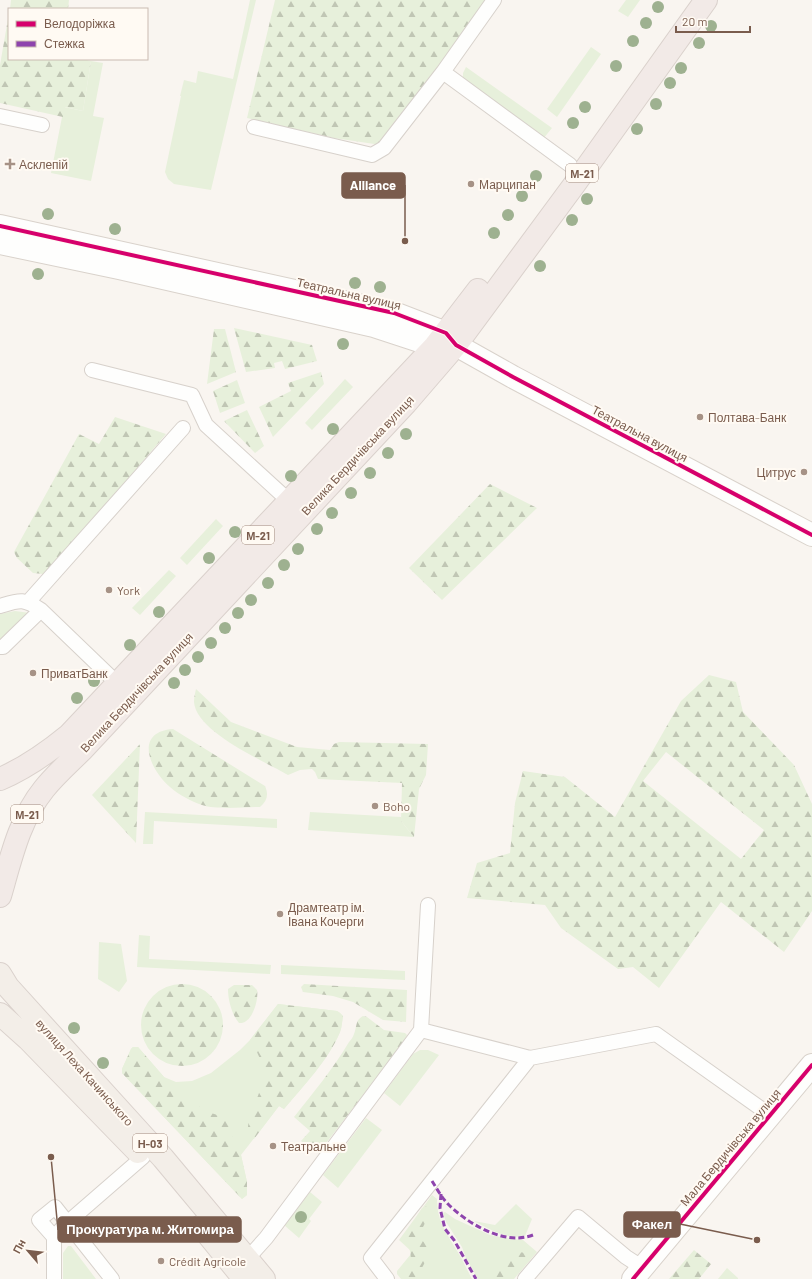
<svg xmlns="http://www.w3.org/2000/svg" width="812" height="1279" font-family="Barlow,sans-serif">
	<style>
		.grass { fill: #e7f0db }
		.forest { fill: url(#forest-firs); fill-rule: evenodd }
		.lines { fill: none; stroke-linecap: round; stroke-linejoin: round }
		.lane-casing { stroke: #d7d1cb; stroke-width: 16 }
		.secondary-casing { stroke: #d9d2cb; stroke-width: 24 }
		.primary-casing { stroke: #dad1cc; stroke-width: 24 }
		.highway-casing { stroke: #dad1cc; stroke-width: 24 }
		.lane { stroke: #fefefd; stroke-width: 14 }
		.secondary { stroke: #fefefd; stroke-width: 22 }
		.primary { stroke: #f3eee8; stroke-width: 22 }
		.highway { stroke: #f2eae7; stroke-width: 22 }
		.quiet { stroke: #8e44ad; stroke-width: 3; stroke-dasharray: 6 3; stroke-linecap: butt }
		.cycleway-casing { stroke: #fffaf3; stroke-width: 6 }
		.cycleway { stroke: #d6006c; stroke-width: 4 }
		.tree { fill: #9eb190 }
		.poi-dot { fill: #a69286; stroke: #fffaf3; stroke-width: 1.5 }
		.labels { text-anchor: middle; dominant-baseline: central; stroke-width: 4; stroke-linejoin: round; paint-order: stroke }
		.shield { fill: #fffaf3; stroke: #a28b7f; stroke-width: 1 }
		.shield-label { font-size: 11px; font-weight: bold; fill: #7a5c4d }
		.poi-label { font-size: 12px; fill: #7a5c4d; stroke: #fffaf3; text-anchor: start }
		.street-label { font-size: 12px; fill: #7a5c4d; stroke: #fffaf3 }
		.leader { fill: none; stroke: #7a5c4d; stroke-width: 1.5 }
		.callout-dot { fill: #7a5c4d; stroke: #fffaf3; stroke-width: 1.5 }
		.callout { fill: #7a5c4d; stroke: #7a5c4d; stroke-width: 1.5 }
		.callout-label { font-size: 13px; text-anchor: middle; font-weight: bold; fill: #fff }
	</style>
	<defs>
		<pattern id="forest-firs" width="22" height="20" patternUnits="userSpaceOnUse"><rect width="22" height="20" fill="#e7f0db"/><path d="M5 1l3.5 6h-7zM16 11l3.5 6h-7z" fill="#c0c6b4"/></pattern>
	</defs>
	<rect width="100%" height="100%" fill="#f9f5f0"/>
	<path class="grass" d="M250 0H256L211 190 174 184 168 179 165 172 181 96H180L184 80 196 83 198 71 233 79Z
		M626 0H640L628 17 618 11Z
		M591 47 601 54 557 117 547 109Z
		M91 61 103 63 93 116 104 118 91 181 51 173 64 107 83 111Z
		M466 67 552 128 543 139 463 84V73Z
		M345 379 353 387 312 430 305 423Z
		M216 519 223 526 187 565 180 558Z
		M169 570 176 576 140 615 132 608Z
		M15 611 30 613 0 643V614Z
		M145 812 277 819V828L154 821 153 844H143Z
		M310 812 401 817V821L414 837 308 830Z
		M139 935 150 936 149 959 271 965 270 974 137 967Z
		M99 942 121 944 127 981 119 992 98 979Z
		M281 965 405 971V980L281 974Z
		M278 1004 337 1011 340 1013 343 1016C342 1021 342 1027 340 1032 327 1061 304 1085 284 1109L279 1106 241 1155 247 1182V1195L242 1199 122 1073V1069L131 1049 133 1047H138L164 1077 176 1082 192 1081 211 1073 240 1050 250 1040Z
		M420 1050H428L439 1055 400 1106 384 1093 413 1054Z
		M366 1118 382 1130 338 1188 323 1175Z
		M310 1192 322 1202 309 1219 311 1221 299 1238 284 1225Z
		M432 1195 437 1199C437 1219 444 1229 454 1246 461 1256 466 1268 472 1279H401L397 1274V1271L411 1254V1251L399 1240Z
		M516 1204 532 1219 525 1236C507 1240 489 1229 474 1221L495 1225Z
		M445 1212 455 1219 490 1235 511 1239 523 1240 537 1252 514 1279H478L466 1258 462 1247 446 1222 443 1213Z
		M68 1246H71L96 1279H63V1253Z
		M727 1268 738 1278V1279H718Z"/>
	<path class="forest" d="M11 0H69L68 9H10Z
		M275 0H489L381 145 334 138 247 118Z
		M9 13V59H83L91 61 83 111 65 107 63 117 0 103V65Z
		M234 328 312 345 317 361 285 369 282 361 274 363 275 368 246 372Z
		M214 329H225L236 372 207 384Z
		M321 372 324 384 273 437 259 407 291 391 288 383Z
		M237 380 245 403 220 413 213 391Z
		M247 410 264 446 255 453 224 421Z
		M115 417 166 434 102 509 62 558 43 574 33 573 17 558 14 552 79 434 99 444Z
		M490 484 537 508 442 600 409 568Z
		M709 675 736 682 743 712 794 765 812 804V911L784 952 721 902 659 988 633 967 618 969 561 928 545 905 467 898 477 863 510 853 515 803 523 771 565 777 615 817 681 701ZM666 752 764 830 741 859 643 781Z
		M196 689 231 722 297 747 330 750 334 744 339 742 428 744 426 775 419 789 414 837 401 821 402 783 318 779 315 772 312 769 300 770 288 775C264 761 196 732 194 702 194 698 195 693 196 689Z
		M173 729 265 786C269 795 267 801 260 807 244 807 217 810 202 805 191 801 179 795 170 787 150 770 133 732 173 729Z
		M140 744 136 843 92 795Z
		M141 1025a41 41 0 1 1 82 0a41 41 0 1 1-82 0Z
		M304 984 407 990 406 1022 383 1020 353 1002 333 996 303 992 301 987Z
		M234 985H252L257 990C259 999 252 1025 239 1023 232 1015 228 1000 228 989Z
		M278 1004 337 1011 340 1013 343 1016C342 1021 342 1027 340 1032 328 1061 304 1085 284 1109L279 1106 254 1139 250 1138 247 1134 249 1119 264 1080 262 1063 256 1050 250 1040Z
		M363 1016 367 1017 384 1030 405 1033 407 1035 404 1042 320 1151H314L301 1141 310 1131 294 1117C313 1093 333 1069 349 1042 351 1040 353 1037 354 1034 357 1027 355 1020 363 1016Z
		M133 1047H138L171 1085 184 1098 211 1113 230 1119 233 1124 232 1141 241 1155 247 1182V1195L242 1199 122 1073V1069L131 1049Z
		M428 1206 430 1210 427 1219 420 1233 422 1240 428 1246 429 1255 418 1275 419 1279H404V1272C416 1256 409 1251 405 1235L422 1208Z
		M694 1250 711 1264 699 1279H669Z
		M518 1252 527 1253 530 1260 512 1279H490L492 1273 506 1258Z"/>
	<g class="lines">
		<defs>
			<path id="lane" d="M443 72 494 0
				M0 116 42 125
				M254 127 372 155 384 148 443 72 570 165
				M92 370 192 395 206 425 289 501
				M29 601 183 428
				M0 606C20 600 23 598 41 610L118 684
				M0 647H3L41 610
				M421 1030 530 1058 656 1034 770 1115
				M54 1237 67 1223 143 1157
				M248 1258 266 1238 421 1030 428 905
				M54 1279V1237L39 1220 55 1207 112 1279
				M387 1279 371 1258 530 1058
				M525 1279 578 1217 626 1257 643 1268"/>
			<path id="secondary" d="M0 226 394 313 446 333 456 345 513 377 812 535
				M0 243 119 268 374 326 435 346 453 345
				M633 1279 812 1065"/>
			<path id="primary" d="M0 974 8 987 163 1158 264 1279
				M0 1014 28 1039 138 1152
				M201 1226 244 1279"/>
			<path id="highway" d="M0 779C26 768 47 753 69 735L435 346 478 290
				M0 896C11 858 19 820 44 789 55 775 70 762 82 750L406 403 456 345 574 185 706 0"/>
		</defs>
		<use href="#lane" class="lane-casing"/>
		<use href="#secondary" class="secondary-casing"/>
		<use href="#primary" class="primary-casing"/>
		<use href="#highway" class="highway-casing"/>
		<use href="#lane" class="lane"/>
		<use href="#secondary" class="secondary"/>
		<use href="#primary" class="primary"/>
		<use href="#highway" class="highway"/>
		<path class="quiet" d="M432 1181C437 1189 442 1198 448 1204 468 1224 505 1246 533 1235
			M441 1194 440 1208 445 1229 454 1240 476 1279"/>
		<defs>
			<path id="cycleway" d="M0 226 394 313 446 333 456 345 513 377 812 535
				M633 1279 812 1065"/>
		</defs>
		<use href="#cycleway" class="cycleway-casing"/>
		<use href="#cycleway" class="cycleway"/>
	</g>
	<g class="tree">
		<circle cx="658" cy="7" r="6"/>
		<circle cx="646" cy="23" r="6"/>
		<circle cx="711" cy="26" r="6"/>
		<circle cx="633" cy="41" r="6"/>
		<circle cx="699" cy="43" r="6"/>
		<circle cx="616" cy="66" r="6"/>
		<circle cx="681" cy="68" r="6"/>
		<circle cx="670" cy="83" r="6"/>
		<circle cx="656" cy="104" r="6"/>
		<circle cx="585" cy="107" r="6"/>
		<circle cx="573" cy="123" r="6"/>
		<circle cx="637" cy="129" r="6"/>
		<circle cx="536" cy="176" r="6"/>
		<circle cx="522" cy="196" r="6"/>
		<circle cx="587" cy="199" r="6"/>
		<circle cx="48" cy="214" r="6"/>
		<circle cx="508" cy="215" r="6"/>
		<circle cx="572" cy="220" r="6"/>
		<circle cx="115" cy="229" r="6"/>
		<circle cx="494" cy="233" r="6"/>
		<circle cx="540" cy="266" r="6"/>
		<circle cx="38" cy="274" r="6"/>
		<circle cx="355" cy="283" r="6"/>
		<circle cx="380" cy="287" r="6"/>
		<circle cx="343" cy="344" r="6"/>
		<circle cx="333" cy="429" r="6"/>
		<circle cx="406" cy="434" r="6"/>
		<circle cx="388" cy="453" r="6"/>
		<circle cx="370" cy="473" r="6"/>
		<circle cx="291" cy="476" r="6"/>
		<circle cx="351" cy="493" r="6"/>
		<circle cx="332" cy="513" r="6"/>
		<circle cx="317" cy="529" r="6"/>
		<circle cx="235" cy="532" r="6"/>
		<circle cx="298" cy="549" r="6"/>
		<circle cx="209" cy="558" r="6"/>
		<circle cx="284" cy="565" r="6"/>
		<circle cx="268" cy="583" r="6"/>
		<circle cx="251" cy="600" r="6"/>
		<circle cx="159" cy="612" r="6"/>
		<circle cx="238" cy="613" r="6"/>
		<circle cx="225" cy="628" r="6"/>
		<circle cx="211" cy="643" r="6"/>
		<circle cx="130" cy="645" r="6"/>
		<circle cx="198" cy="657" r="6"/>
		<circle cx="185" cy="670" r="6"/>
		<circle cx="94" cy="681" r="6"/>
		<circle cx="174" cy="683" r="6"/>
		<circle cx="77" cy="698" r="6"/>
		<circle cx="74" cy="1028" r="6"/>
		<circle cx="103" cy="1063" r="6"/>
		<circle cx="301" cy="1217" r="6"/>
	</g>
	<g class="poi-dot">
		<path d="M8 158h4v4h4v4h-4v4h-4v-4h-4v-4h4z"/>
		<circle cx="471" cy="184" r="4"/>
		<circle cx="700" cy="417" r="4"/>
		<circle cx="804" cy="472" r="4"/>
		<circle cx="109" cy="590" r="4"/>
		<circle cx="33" cy="673" r="4"/>
		<circle cx="375" cy="806" r="4"/>
		<circle cx="280" cy="914" r="4"/>
		<circle cx="273" cy="1146" r="4"/>
		<circle cx="161" cy="1261" r="4"/>
	</g>
	<g class="labels">
		<g class="shield">
			<rect x="566" y="164" width="32" height="18" rx="3"/>
			<rect x="242" y="526" width="32" height="18" rx="3"/>
			<rect x="11" y="805" width="32" height="18" rx="3"/>
			<rect x="133" y="1134" width="34" height="18" rx="3"/>
		</g>
		<g class="shield-label">
			<text x="582" y="173">М-21</text>
			<text x="258" y="535">М-21</text>
			<text x="27" y="814">М-21</text>
			<text x="150" y="1143">Н-03</text>
		</g>
		<g class="poi-label">
			<text x="19" y="164">Асклепій</text>
			<text x="479" y="184">Марципан</text>
			<text x="708" y="417">Полтава-Банк</text>
			<text x="796" y="472" text-anchor="end">Цитрус</text>
			<text x="117" y="590">York</text>
			<text x="41" y="673">ПриватБанк</text>
			<text x="383" y="806">Boho</text>
			<text x="288" y="907">Драмтеатр ім.<tspan x="288" dy="14">Івана Кочерги</tspan></text>
			<text x="281" y="1146">Театральне</text>
			<text x="169" y="1261">Crédit Agricole</text>
		</g>
		<g class="street-label">
			<text transform="translate(349 293) rotate(13)">Театральна вулиця</text>
			<text transform="translate(640 433) rotate(28)">Театральна вулиця</text>
			<text transform="translate(357 455) rotate(-47)">Велика Бердичівська вулиця</text>
			<text transform="translate(136 692) rotate(-47)">Велика Бердичівська вулиця</text>
			<text transform="translate(85 1072) rotate(48)">вулиця Леха Качинського</text>
			<text transform="translate(730 1147) rotate(-50)">Мала Бердичівська вулиця</text>
		</g>
	</g>
	<path class="leader" d="M405 241L405 185M757 1240L680 1224M51 1157L58 1230"/>
	<g class="callout-dot">
		<circle cx="405" cy="241" r="4"/>
		<circle cx="757" cy="1240" r="4"/>
		<circle cx="51" cy="1157" r="4"/>
	</g>
	<g class="callout">
		<rect x="342" y="173" width="63" height="25" rx="4"/>
		<rect x="624" y="1212" width="56" height="25" rx="4"/>
		<rect x="58" y="1217" width="183" height="25" rx="4"/>
	</g>
	<g class="callout-label">
		<text x="373" y="190">Alliance</text>
		<text x="652" y="1229">Факел</text>
		<text x="150" y="1234">Прокуратура м. Житомира</text>
	</g>
	<rect x="8" y="8" width="140" height="52" fill="#fffaf3" stroke="#cabbb1"/>
	<rect x="16" y="21" width="20" height="6" fill="#d6006c" stroke="#cabbb1"/>
	<text x="44" y="28" font-size="12" fill="#7a5c4d">Велодоріжка</text>
	<rect x="16" y="41" width="20" height="6" fill="#8e44ad" stroke="#cabbb1"/>
	<text x="44" y="48" font-size="12" fill="#7a5c4d">Стежка</text>
	<g transform="translate(28 1251) rotate(298)" stroke="#fffaf3" stroke-width="3" paint-order="stroke">
	<path d="M0-3L7 15L0 10L-7 15Z" fill="#7a5c4d"/>
	<text y="-6" font-size="11" font-weight="bold" text-anchor="middle" fill="#7a5c4d">Пн</text>
	</g>
	<path d="M676 26v6h74v-6" fill="none" stroke="#7a5c4d" stroke-width="2"/>
	<text x="682" y="26" font-size="12" fill="#7a5c4d" stroke="#fffaf3" stroke-width="3" paint-order="stroke">20 m</text>
</svg>
